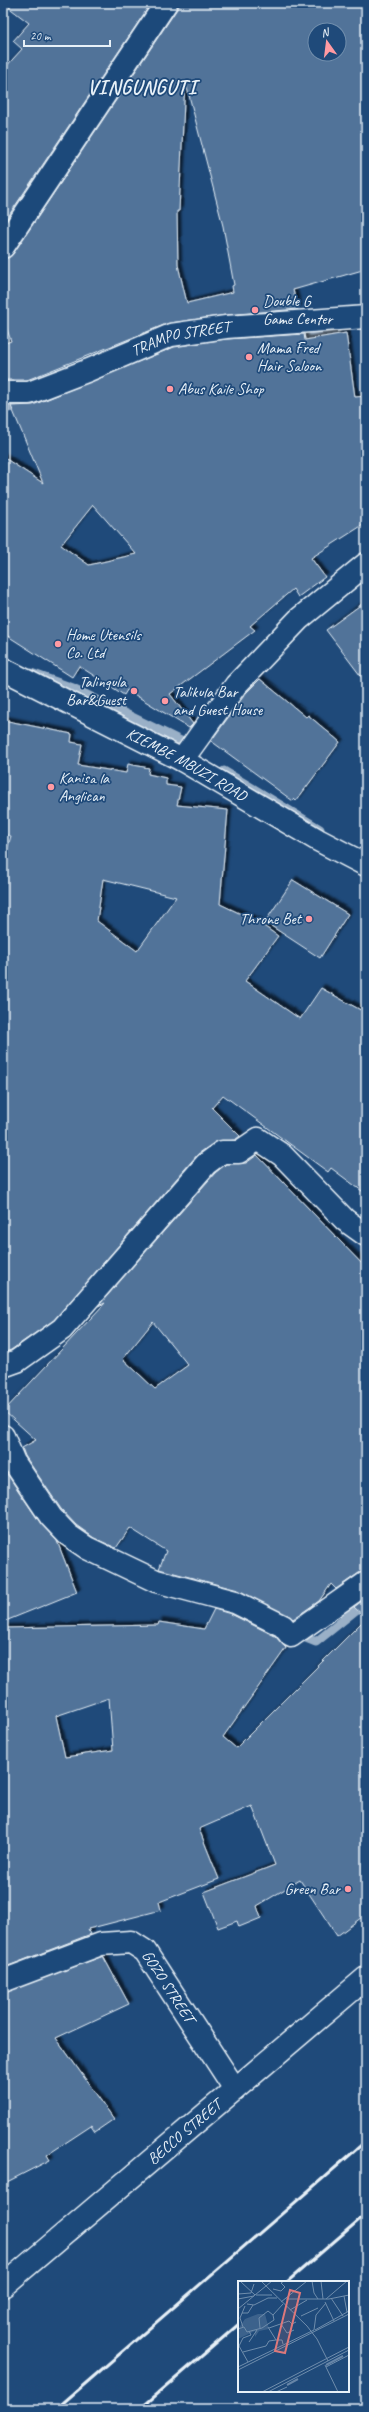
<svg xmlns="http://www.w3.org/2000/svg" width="369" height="2412" font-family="Caveat,sans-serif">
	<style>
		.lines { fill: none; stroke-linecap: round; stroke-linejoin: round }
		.stream { stroke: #9ab0c7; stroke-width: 9 }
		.building { fill: #517399; stroke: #e8f1f8; fill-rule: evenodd; filter: url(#shadow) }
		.street-casing { stroke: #e8f1f8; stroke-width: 25 }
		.secondary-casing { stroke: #e8f1f8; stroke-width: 25 }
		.street { stroke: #1f4a7a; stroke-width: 22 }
		.secondary { stroke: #1f4a7a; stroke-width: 22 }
		.rail { stroke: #e8f1f8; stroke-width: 3 }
		.poi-dot { fill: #ff9aa2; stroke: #1f4a7a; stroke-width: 1.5 }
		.labels { text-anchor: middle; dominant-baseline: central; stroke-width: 3.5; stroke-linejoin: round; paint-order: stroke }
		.poi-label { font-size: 16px; fill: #e8f1f8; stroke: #1f4a7a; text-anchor: start }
		.street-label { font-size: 16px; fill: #e8f1f8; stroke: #1f4a7a }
		.district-label { font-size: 20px; font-weight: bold; letter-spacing: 1px; fill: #e8f1f8; stroke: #1f4a7a }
		.inset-river { fill: none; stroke: #6685a7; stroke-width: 2 }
		.inset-road { fill: none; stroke: #6f8dac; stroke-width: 1 }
		.view { fill: #dd787b; fill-opacity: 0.15; stroke: #dd787b; stroke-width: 2 }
		.inset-edge { fill: none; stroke: #e8f1f8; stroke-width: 2 }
	</style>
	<defs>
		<filter id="shadow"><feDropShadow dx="3.5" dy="-3.5" stdDeviation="1" flood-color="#0009"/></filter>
	</defs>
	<rect width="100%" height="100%" fill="#1f4a7a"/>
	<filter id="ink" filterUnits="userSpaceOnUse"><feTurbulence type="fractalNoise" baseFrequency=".025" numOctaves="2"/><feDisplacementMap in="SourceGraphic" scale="8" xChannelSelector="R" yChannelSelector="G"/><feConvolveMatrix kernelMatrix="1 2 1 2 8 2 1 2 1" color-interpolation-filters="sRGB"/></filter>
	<g filter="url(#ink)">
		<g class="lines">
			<path class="stream" d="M133 76 148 46
				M21 239 50 199
				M292 337 337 329
				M3 409C34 403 66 396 91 378
				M31 673 73 688 183 742
				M224 771 320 829
				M296 1634 316 1642 366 1602
				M45 1978 83 1962"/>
		</g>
		<path class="building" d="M3 3 150 5 3 224V70L22 49 13 41 29 23Z
			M181 3H366V269L293 290 298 309 225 315 169 323 27 380H3V344L11 341 3 318V259L13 254ZM315 30H339V54H315ZM185 80 223 226 234 285 232 286 233 292 187 303 178 265 177 211H179Z
			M346 333 355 397 366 396V523L311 558 325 577 298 597 293 589 250 626 255 630 170 694 193 724 189 728 127 690 124 695 79 666 72 677 3 633V457L43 483 11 406 33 405 174 347 227 339 304 334 305 340ZM93 505 136 554 89 565 61 545Z
			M366 601V683L326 630Z
			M260 679 306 717 308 715 340 742 296 801 294 799 293 801 211 741 246 693Z
			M3 720 72 734 71 742 82 744 78 765 126 773 128 764 149 768 148 774 166 778V785L181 787 177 805 228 810 220 904 258 922 278 936 245 981 300 1019 321 988 366 1013V1194L331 1168 328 1172 223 1095 212 1108 240 1136 235 1140 215 1142 198 1154 54 1320 11 1350 3 1353V863L11 836 3 834ZM103 879 176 897 137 951 97 921Z
			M293 880 348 914 320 958 265 922Z
			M257 1155 366 1268V1571L359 1573 336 1589 331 1584 319 1601 293 1619 238 1590 159 1569 166 1551 130 1528 116 1548 94 1538 76 1525 61 1509 25 1456 22 1448 36 1440 4 1411 105 1303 98 1306 215 1173 226 1164 246 1163ZM153 1322 188 1365 155 1389 123 1359Z
			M3 1468 41 1524 57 1541 77 1592 3 1622Z
			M366 1598V1618L354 1607Z
			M214 1609 231 1614 275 1636 286 1648 223 1737 236 1748 366 1618V1914L337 1936 300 1880 257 1906 261 1918 239 1927 237 1921 218 1928 204 1892 275 1865 252 1806 199 1829 219 1879 159 1902 161 1910 88 1929 91 1934 3 1968V1628L158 1625 159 1622 204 1629ZM109 1698 113 1750 65 1757 56 1716Z
			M103 1956 129 2004 56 2038 114 2119 95 2132 91 2126 47 2155 50 2160 3 2184V1993Z"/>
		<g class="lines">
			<defs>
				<g id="street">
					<path d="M3 247 166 3"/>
					<path id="s1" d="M3 393H29L89 370 171 335 226 327 366 317"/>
					<path d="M182 760 236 685 299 619 366 564"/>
					<path d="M3 1366 17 1361 62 1329 206 1164 222 1152H239L258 1139 282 1155 345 1220 366 1235"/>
					<path d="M3 1436 14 1462 51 1517 68 1535 87 1548 156 1581 235 1602 283 1626 291 1636 366 1583"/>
					<path id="s2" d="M3 1981 101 1944 131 1942 145 1951 235 2089"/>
				</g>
				<g id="secondary">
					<path id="s3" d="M3 669 182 760 318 840 366 865"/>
					<path id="s4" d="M3 2286 366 1978"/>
				</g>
			</defs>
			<use href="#street" class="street-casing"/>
			<use href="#secondary" class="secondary-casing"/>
			<use href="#street" class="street"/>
			<use href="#secondary" class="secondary"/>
			<path class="rail" d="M287 2282 366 2214
				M56 2409 366 2141
				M140 2409 239 2324"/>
		</g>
	</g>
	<g class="poi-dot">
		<circle cx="255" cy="310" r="4"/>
		<circle cx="249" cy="357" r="4"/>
		<circle cx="170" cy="389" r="4"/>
		<circle cx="58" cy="644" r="4"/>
		<circle cx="134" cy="691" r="4"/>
		<circle cx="165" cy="701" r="4"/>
		<circle cx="51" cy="787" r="4"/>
		<circle cx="309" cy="919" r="4"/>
		<circle cx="348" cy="1889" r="4"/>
	</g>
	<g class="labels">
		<g class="poi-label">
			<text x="263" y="301">Double G<tspan x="263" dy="18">Game Center</tspan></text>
			<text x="257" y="348">Mama Fred<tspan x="257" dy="18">Hair Saloon</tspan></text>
			<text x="178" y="389">Abus Kaile Shop</text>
			<text x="66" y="635">Home Utensils<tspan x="66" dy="18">Co. Ltd</tspan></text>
			<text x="126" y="682" text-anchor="end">Talingula<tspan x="126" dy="18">Bar&amp;Guest</tspan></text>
			<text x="173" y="692">Talikula Bar<tspan x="173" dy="18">and Guest House</tspan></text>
			<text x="59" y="778">Kanisa la<tspan x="59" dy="18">Anglican</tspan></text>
			<text x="301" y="919" text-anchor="end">Throne Bet</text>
			<text x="340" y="1889" text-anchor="end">Green Bar</text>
		</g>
		<g class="street-label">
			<text stroke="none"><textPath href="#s1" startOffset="188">TRAMPO STREET</textPath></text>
			<text stroke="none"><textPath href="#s3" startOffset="207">KIEMBE MBUZI ROAD</textPath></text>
			<text stroke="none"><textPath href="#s2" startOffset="194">GOZO STREET</textPath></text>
			<text stroke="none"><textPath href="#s4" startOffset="238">BECCO STREET</textPath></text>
		</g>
		<g class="district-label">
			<text x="142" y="87">VINGUNGUTI</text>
		</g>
	</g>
	<g transform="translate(238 2281)">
		<rect width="111" height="111" fill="#1f4a7a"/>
		<path d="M20 33H27L31 48 21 50 17 56V50L0 58V48L7 38Z" fill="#3c628c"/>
		<path class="inset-river" d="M88 84 105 75M49 104 60 98"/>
		<path class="inset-road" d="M2 0 17 14M23 0 69 45 79 58 90 80M74 0 76 12 80 18M83 0 85 18M35 8 43 10 47 6 43 2 46 0M0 13 13 12 16 3M18 14H34M106 15 109 31M93 17 105 35M0 18 16 15M48 18H91L111 14M88 18 109 0M43 21 69 0M87 21 96 40M9 23 16 24 30 17H39M0 28 34 0M52 29 69 19M4 32H10L15 24M35 34 45 23M63 35 80 27M43 43 49 52 56 49M5 46 2 37 7 25M30 46 38 59H44L45 63M22 47 21 37 30 30 35 34M31 47 51 40 54 43 58 41M0 48 6 46 9 51 24 47 36 39 35 34M77 49 111 30M11 61 19 49M1 65 5 57 13 54 11 50M1 65 10 81M5 71 28 65 31 60 38 59M87 84 100 111M0 86 76 49 78 34 88 22M88 86 111 74M0 89 111 33M24 111 111 66M30 111 111 69M38 111 49 106"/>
		<path class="view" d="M52 9 62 12 47 72 37 70Z"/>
		<rect width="111" height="111" class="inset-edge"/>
	</g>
	<rect width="369" height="2412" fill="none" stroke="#1f4a7a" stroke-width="16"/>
	<rect x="8" y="8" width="353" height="2396" fill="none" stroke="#e8f1f8" stroke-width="1.5" filter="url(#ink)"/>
	<g transform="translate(327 42) rotate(346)"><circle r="19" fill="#1f4a7a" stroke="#6f8dac"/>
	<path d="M0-3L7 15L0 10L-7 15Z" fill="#ff9aa2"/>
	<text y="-6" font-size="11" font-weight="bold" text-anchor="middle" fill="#e8f1f8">N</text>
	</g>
	<path d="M24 40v6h86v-6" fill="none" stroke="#e8f1f8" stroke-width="2"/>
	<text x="30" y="40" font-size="12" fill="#e8f1f8" stroke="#1f4a7a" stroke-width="3" paint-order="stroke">20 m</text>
</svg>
